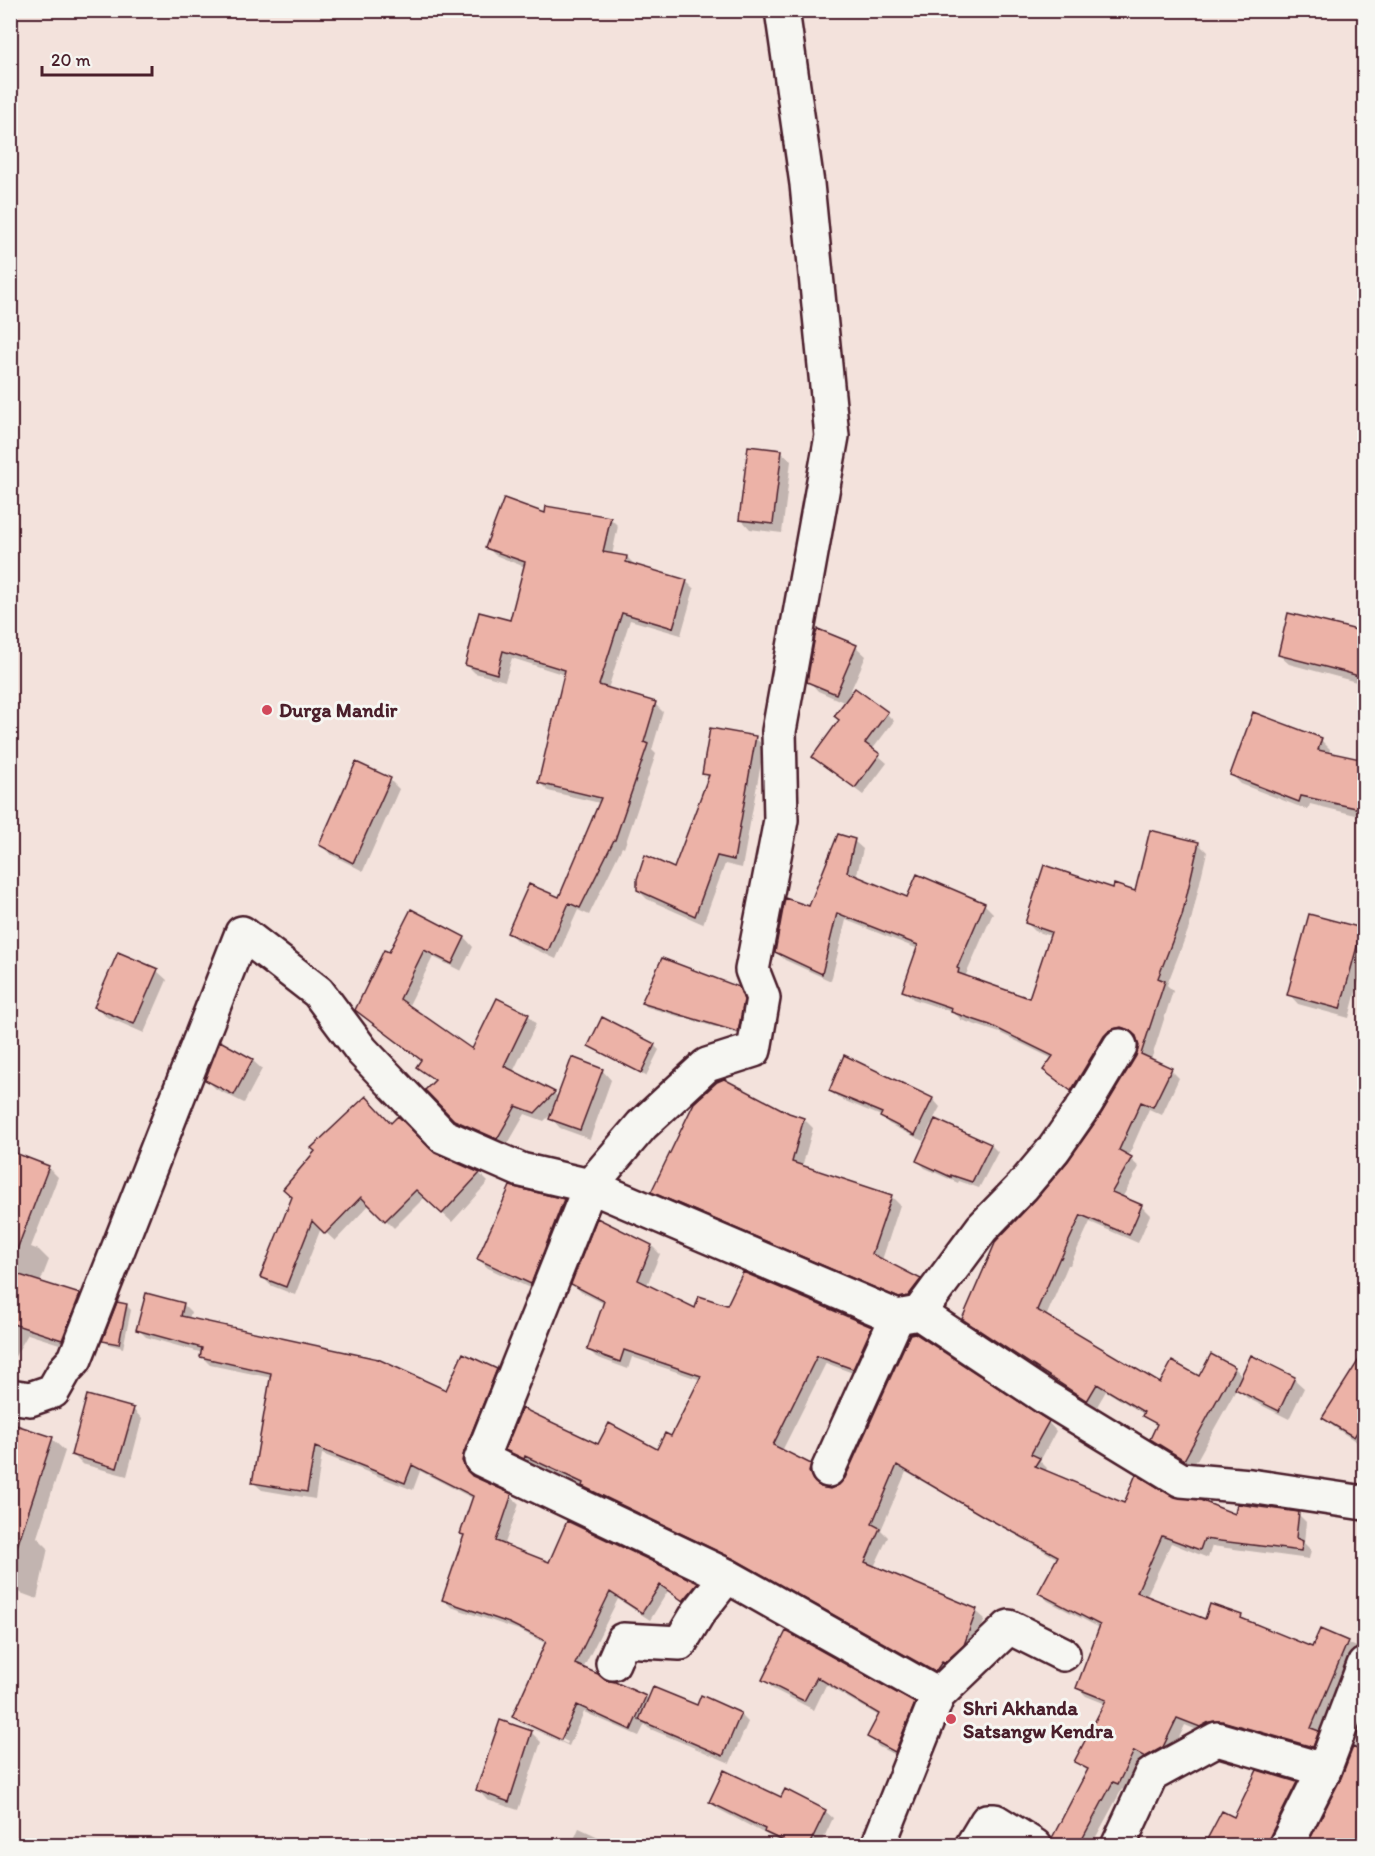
<svg xmlns="http://www.w3.org/2000/svg" width="1375" height="1856" font-family="Itim,sans-serif">
	<style>
		.shadow { fill: #0003; fill-rule: evenodd }
		.building { fill: #ecb2a7; stroke: #4a1f2b; stroke-width: 1.5 }
		.lines { fill: none; stroke-linecap: round; stroke-linejoin: round }
		.minor-casing { stroke: #4a1f2b; stroke-width: 38 }
		.tertiary-casing { stroke: #4a1f2b; stroke-width: 38 }
		.minor { stroke: #f6f6f2; stroke-width: 33 }
		.tertiary { stroke: #f6f6f2; stroke-width: 33 }
		.poi-dot { fill: #d1495b; stroke: #f6f6f2; stroke-width: 2 }
		.labels { text-anchor: middle; dominant-baseline: central; stroke-width: 6; stroke-linejoin: round; paint-order: stroke }
		.poi-label { font-size: 20px; font-weight: bold; fill: #4a1f2b; stroke: #f6f6f2; text-anchor: start }
	</style>
	<rect width="100%" height="100%" fill="#f3e2dc"/>
	<filter id="ink" filterUnits="userSpaceOnUse"><feTurbulence type="fractalNoise" baseFrequency=".0167" numOctaves="2"/><feDisplacementMap in="SourceGraphic" scale="12" xChannelSelector="R" yChannelSelector="G"/><feConvolveMatrix kernelMatrix="1 2 1 2 8 2 1 2 1" color-interpolation-filters="sRGB"/></filter>
	<g filter="url(#ink)">
		<path class="shadow" d="M781 452 791 461 782 533 750 529 741 519Z
			M546 515 610 518 618 526 612 555 627 557 636 566 686 581 694 589 681 635 630 620 608 689 655 704 663 712 652 750 656 754 624 848 622 847 589 915 578 910 556 959 517 941 509 933 560 899 600 803 548 791 540 783 565 675 512 658 505 681 475 673 467 665 511 621 525 567 495 555 487 547Z
			M1364 636V684L1289 664 1279 655Z
			M856 647 866 656 847 699 887 714 894 721 872 750 887 763 863 795 814 757 841 721 846 703 818 691 809 681Z
			M755 738 764 746 742 868 725 864 703 924 647 899 638 890 675 870 709 778 704 773Z
			M1321 740 1330 749 1329 754 1364 762V817L1310 804 1308 810 1241 784 1232 775Z
			M390 780 399 789 363 871 330 854 321 845Z
			M854 841 863 849 856 878 908 899 984 904 993 913 965 977 1030 1000 1051 936 1035 931 1026 922 1113 890 1136 893 1198 843 1207 852 1190 925 1167 985 1173 991 1151 1060 1171 1070 1179 1078 1162 1115 1149 1109 1128 1157 1139 1167 1122 1198 1141 1206 1150 1215 1138 1243 1090 1222 1070 1265H1068L1046 1317 1160 1385 1199 1378 1211 1356 1235 1368 1243 1377 1252 1357 1294 1379 1304 1388 1289 1419 1247 1398 1237 1388 1193 1467 1161 1448 1152 1439 1157 1426 1144 1414 1106 1391 1096 1408 973 1328 964 1319 1037 1200 1070 1162 1103 1114 1137 1056 1140 1047 1138 1038 1129 1035 1081 1098 1045 1070 1053 1059 1000 1033 961 1020 955 1013 913 999 904 990 918 949 846 920 831 981 785 960 776 952 810 908Z
			M411 911 465 938 473 947 461 971 433 957 408 1007 473 1052 528 1015 536 1024 513 1072 554 1093 558 1097 602 1070 611 1080 590 1139 560 1128 551 1118 554 1111 544 1121 525 1114 506 1147 464 1129 427 1090 435 1082 418 1067 422 1061 357 1009 389 954Z
			M1361 930 1364 933V961L1349 1018 1298 1004 1289 994Z
			M119 954 157 971 167 980 144 1033 105 1016 96 1006Z
			M738 988 743 993 747 1005 742 1035 647 1007 642 1003Z
			M654 1045 659 1050 646 1076 595 1050 590 1046Z
			M845 1057 933 1099 940 1107 933 1120 991 1145 998 1152 979 1188 959 1181 958 1183 925 1168 918 1161 934 1125 931 1124 923 1141 889 1124 881 1116 838 1098 830 1091Z
			M252 1060 262 1069 244 1103 216 1089 206 1079Z
			M789 1114 804 1119 813 1128 802 1167 891 1196 900 1205 882 1260 920 1281 929 1290 909 1306 662 1201 653 1191Z
			M391 1125 434 1154 480 1174 488 1182 452 1222 425 1197 394 1228 370 1204 335 1241 321 1228 295 1295 270 1285 262 1276Z
			M10 1158 48 1167 58 1177 31 1247 39 1250 49 1260 40 1283 80 1295 89 1305 72 1348 28 1334 10 1365Z
			M511 1187 564 1201 573 1210 540 1293 488 1268 478 1259Z
			M652 1246 660 1254 647 1285 696 1310 728 1307 871 1328 879 1336 861 1376 826 1363 782 1451 810 1465 818 1474 817 1482 819 1488 831 1490 840 1486 846 1479 1048 1422 1056 1431 1040 1461 1047 1468 1045 1472 1125 1505 1171 1498 1237 1516 1298 1514 1306 1522 1304 1543 1311 1550 1309 1559 1212 1546 1208 1558 1171 1543 1146 1597 1206 1621 1241 1616 1248 1623 1313 1649 1320 1631 1359 1648 1364 1653 1321 1754 1209 1735 1185 1725 1171 1755 1154 1764 1142 1759 1126 1791 1122 1789 1091 1846H1055L1053 1839 1089 1772 1076 1762 1106 1704 1086 1696 1078 1688 1100 1628 1048 1601 1040 1593 1058 1559 906 1472 881 1530 888 1537 874 1567 976 1611 985 1619 971 1653 944 1679 746 1567 592 1494 586 1488 534 1463 533 1466 515 1457 507 1449 598 1446 658 1451 672 1438 701 1380 632 1357 628 1369 596 1357 588 1349 605 1304 581 1292 573 1284Z
			M183 1304 191 1312 189 1319 447 1392 496 1370 504 1378 470 1470 472 1477 511 1496 519 1504 504 1546 550 1564 697 1584 704 1592 692 1608 668 1591 650 1620 618 1599 583 1669 604 1681 646 1697 649 1701 740 1714 748 1722 730 1763 648 1728 645 1724 639 1736 584 1712 569 1746 522 1724 514 1717 547 1644 519 1630 451 1607 443 1599 465 1537 461 1533 474 1499 420 1471 413 1490 322 1454 315 1499 262 1490 254 1483 272 1378 210 1365 202 1357 203 1353 146 1337 138 1329ZM521 1719 568 1742 567 1744 521 1723Z
			M127 1306 131 1310 123 1348 108 1344 104 1340Z
			M1364 1370V1444L1363 1446 1334 1427 1324 1418Z
			M133 1409 142 1419 127 1476 82 1464 73 1455Z
			M10 1425 52 1439 65 1451 37 1537 48 1548 37 1599 10 1589Z
			M787 1633 914 1704 923 1714 905 1760 879 1747 869 1737 879 1716 826 1685 814 1710 773 1689 764 1679Z
			M1364 1721V1846H1309L1343 1777Z
			M531 1732 541 1742 518 1810 487 1800 478 1790Z
			M1296 1783 1304 1791 1277 1846H1206L1222 1813 1234 1819Z
			M781 1799 825 1811 833 1818 820 1846H788L718 1809 710 1801Z
			M579 1828 618 1846H571Z"/>
		<path class="building" d="M748 446 782 450 773 524 739 520Z
			M504 498 545 513 546 506 611 517 603 552 627 556 626 562 687 580 673 628 622 613 599 685 656 702 644 742 648 744 615 840H614L580 908 569 903 548 951 507 933 529 884 559 897 601 798 538 783 565 670 503 651 497 674 465 665 479 612 510 620 525 562 485 548Z
			M1288 613 1353 629 1365 634V678L1345 672 1278 655Z
			M818 629 857 645 836 694 807 682 815 636Z
			M855 688 888 712 865 743 880 754 855 788 812 757 839 720 834 716Z
			M1253 712 1322 738 1318 750 1365 760V810L1301 796 1299 802 1230 775Z
			M710 728 756 736 734 860 717 856 695 916 637 890V879L645 855 674 868 709 775 702 774Z
			M356 762 391 778 353 863 319 845Z
			M1150 830 1199 842 1182 916 1158 978 1165 981 1141 1054 1172 1068 1153 1107 1141 1102 1119 1150 1132 1157 1112 1192 1142 1205 1129 1235 1081 1215 1061 1258 1060 1257 1037 1310 1160 1383 1172 1361 1199 1376 1211 1354 1235 1367 1184 1460 1150 1439 1157 1424 1142 1416 1144 1412 1097 1384 1087 1401 962 1319 996 1241 1036 1199 1068 1161 1101 1114 1136 1056 1139 1046 1136 1036 1129 1030 1121 1027 1110 1030 1104 1036 1071 1091 1043 1070 1053 1056 990 1025 951 1012 952 1008 902 991 918 945 837 913 822 974 775 952 785 898 809 906 838 834 855 839 847 872 907 897 917 874 985 903 957 968 959 969 958 973 1029 998 1051 932 1025 923 1044 865 1113 888 1114 884 1135 891Z
			M411 909 465 937 452 964 424 950 400 999 472 1049 497 998 529 1014 504 1066 555 1092 535 1113 516 1106 497 1139 454 1120 425 1090 435 1080 416 1067 421 1060 355 1010 384 950 389 952Z
			M1309 914 1362 928 1340 1009 1287 995Z
			M118 952 158 969 134 1024 94 1007Z
			M662 958 739 987 744 1000 738 1032 641 1003Z
			M602 1017 655 1044 641 1073 588 1046Z
			M220 1041 253 1059 234 1095 205 1080Z
			M844 1055 933 1098 915 1135 880 1117 882 1113 829 1091Z
			M572 1057 603 1069 580 1130 549 1119Z
			M724 1079 789 1113 804 1118 792 1162 892 1195 872 1254 921 1279 908 1296 899 1298 651 1192 694 1103 717 1082Z
			M366 1096 391 1123 398 1116 435 1153 480 1173 442 1214 416 1190 385 1221 361 1197 325 1234 312 1221 286 1287 260 1277 292 1197 283 1189 315 1151 311 1148Z
			M935 1119 991 1144 972 1182 951 1175V1177L916 1161Z
			M10 1151 49 1166 13 1260H10Z
			M510 1186 564 1199 531 1284 477 1259Z
			M597 1218 652 1245 638 1280 695 1308 699 1296 727 1305 743 1272 872 1327 853 1369 817 1356 773 1445 811 1464 809 1472 813 1480 821 1487 830 1489 839 1485 845 1478 910 1334 915 1333 1049 1421 1031 1454 1040 1458 1035 1466 1124 1503 1136 1474 1172 1496 1200 1500 1235 1514 1237 1504 1299 1512 1296 1538 1303 1541 1301 1551 1204 1539 1200 1550 1162 1536 1137 1592 1205 1619 1210 1604 1242 1615 1241 1618 1312 1647 1320 1629 1348 1641 1311 1728 1319 1731 1313 1747 1222 1721 1209 1722 1200 1727 1177 1718 1163 1747 1145 1757 1134 1751 1118 1784 1113 1782 1079 1845H1054L1052 1838 1088 1769 1074 1762 1106 1700 1076 1688 1100 1625 1038 1593 1058 1556 985 1517 897 1465 872 1524 880 1528 865 1562 977 1609 964 1645 944 1663 942 1662 935 1672 736 1560 582 1486 583 1483 525 1456 524 1459 505 1450 522 1408 598 1444 609 1423 657 1449 665 1433 671 1436 701 1376 624 1350 620 1362 587 1350 604 1301 571 1284Z
			M10 1272 80 1294 62 1340 10 1323Z
			M146 1293 184 1303 181 1316 378 1359 446 1390 463 1353 497 1369 464 1452 462 1461 466 1469 472 1476 512 1494 496 1541 549 1562 567 1521 698 1583 683 1601 660 1585 642 1613 610 1592 575 1664 598 1674 605 1680 615 1682 646 1696 631 1730 577 1705 561 1740 512 1717 546 1641 509 1623 442 1600 464 1535 460 1534 473 1496 412 1465 405 1483 315 1447 307 1492 252 1483 271 1373 200 1357 202 1348 136 1330Z
			M117 1302 127 1304 119 1344 102 1341Z
			M1365 1350V1420L1354 1437 1322 1418Z
			M1251 1355 1295 1377 1279 1411 1235 1389Z
			M87 1395 134 1408 117 1468 71 1455Z
			M10 1423 53 1437 16 1550 10 1549Z
			M786 1631 915 1703 895 1752 867 1737 879 1714 817 1677 804 1701 762 1680Z
			M653 1687 697 1705 701 1695 741 1713 723 1756 639 1720Z
			M500 1720 532 1731 509 1802 476 1790Z
			M1353 1747 1365 1753V1845H1307L1341 1778Z
			M724 1770 781 1797 785 1789 826 1810 809 1845H792L764 1832 765 1829 709 1802Z
			M1257 1770 1297 1782 1269 1838 1268 1845H1204L1222 1811 1234 1817Z"/>
		<g class="lines">
			<defs>
				<path id="minor" d="M919 1313 982 1228 1022 1187 1054 1149 1086 1103 1120 1046
					M10 1396 30 1399 53 1391 65 1370 75 1359 242 933 318 992 362 1051 443 1136 521 1170 590 1186 642 1125 707 1065 754 1050 763 998 752 970 781 820 779 731 832 436 807 184 782 10
					M828 1470 897 1317
					M613 1663 623 1640 680 1643 698 1613 727 1576
					M938 1695 1009 1627 1063 1654
					M878 1846 938 1695 727 1576 481 1459 590 1186 897 1317 919 1313 1045 1397 1181 1480 1250 1486 1364 1503
					M972 1846 987 1821H995L1035 1846
					M1118 1846 1151 1775 1217 1739 1324 1770"/>
				<path id="tertiary" d="M1286 1846 1324 1770 1364 1665"/>
			</defs>
			<use href="#minor" class="minor-casing"/>
			<use href="#tertiary" class="tertiary-casing"/>
			<use href="#minor" class="minor"/>
			<use href="#tertiary" class="tertiary"/>
		</g>
	</g>
	<g class="poi-dot">
		<circle cx="267" cy="710" r="6"/>
		<circle cx="951" cy="1719" r="6"/>
	</g>
	<g class="labels">
		<g class="poi-label">
			<text x="279" y="710">Durga Mandir</text>
			<text x="963" y="1708">Shri Akhanda<tspan x="963" dy="23">Satsangw Kendra</tspan></text>
		</g>
	</g>
	<rect width="1375" height="1856" fill="none" stroke="#f6f6f2" stroke-width="36"/>
	<rect x="18" y="18" width="1339" height="1820" fill="none" stroke="#4a1f2b" stroke-width="2" filter="url(#ink)"/>
	<path d="M42 66v9h110v-9" fill="none" stroke="#4a1f2b" stroke-width="3"/>
	<text x="51" y="66" font-size="18" fill="#4a1f2b" stroke="#f6f6f2" stroke-width="4.5" paint-order="stroke">20 m</text>
</svg>
